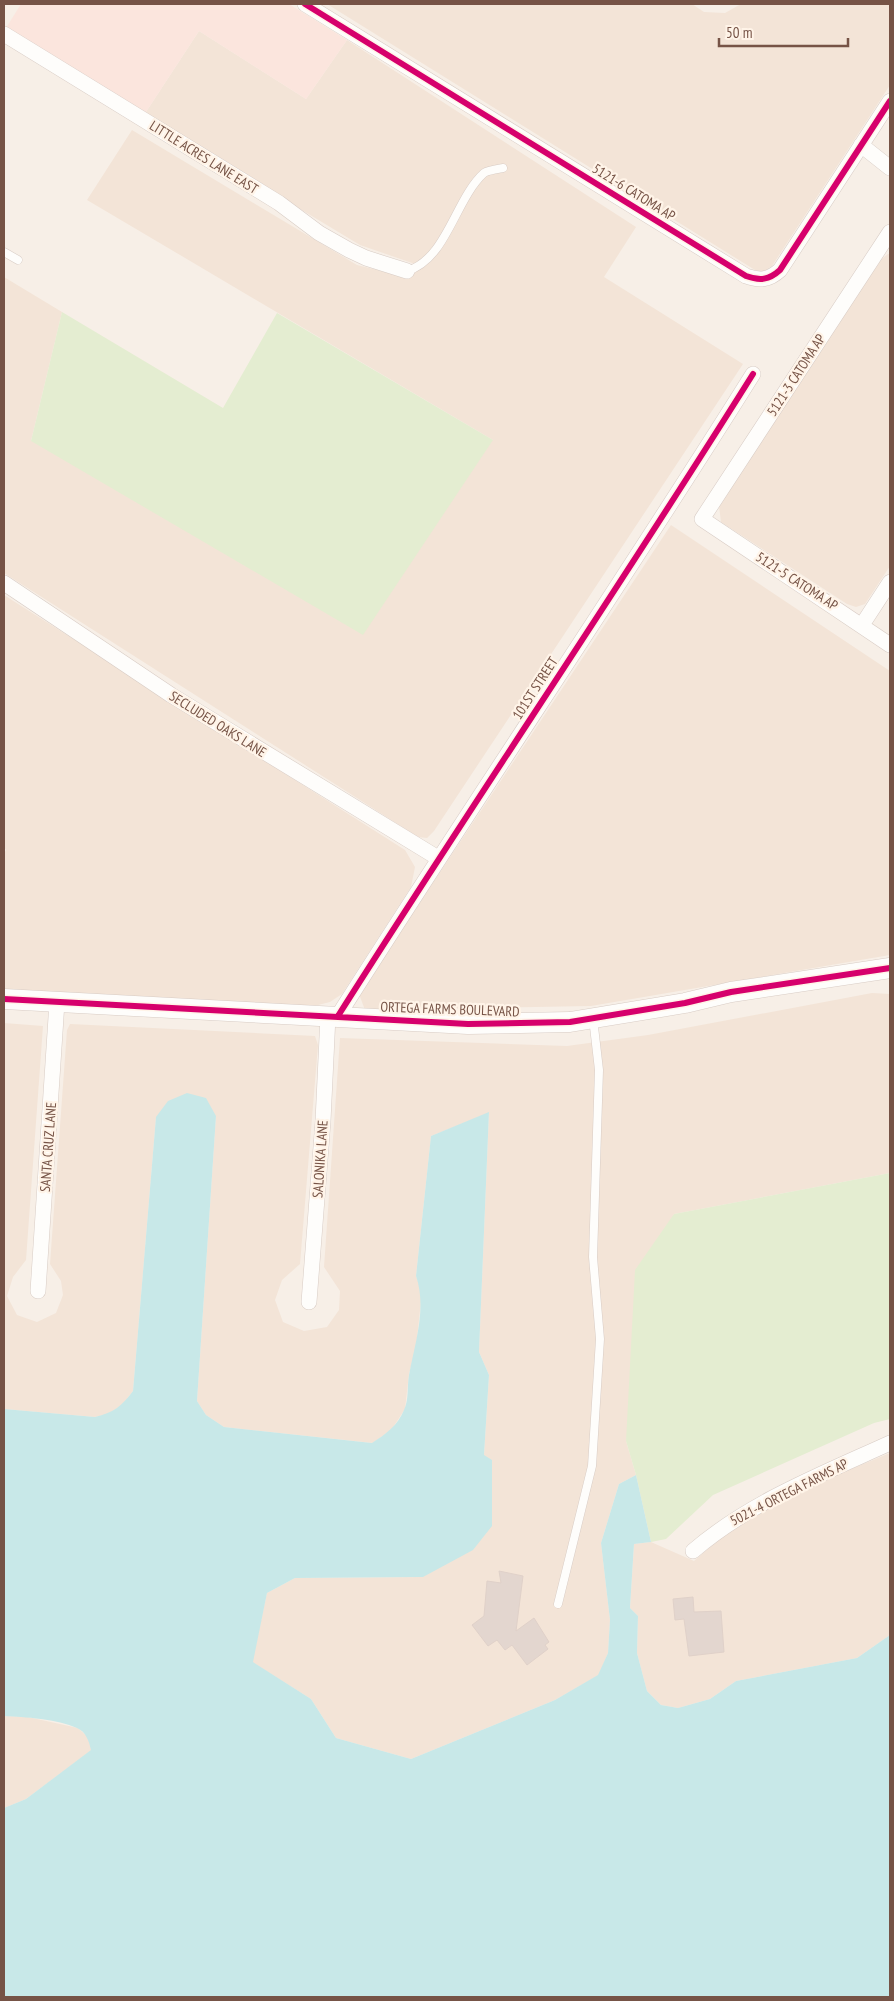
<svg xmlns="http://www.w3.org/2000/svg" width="894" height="2001" font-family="'PT Sans Narrow',sans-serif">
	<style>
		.residential { fill: #f3e4d7 }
		.commercial { fill: #fbe5dd }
		.green { fill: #e4edd1 }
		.water { fill: #c8e8e8 }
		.building { fill: #e3d6cf; stroke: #e0d1c9 }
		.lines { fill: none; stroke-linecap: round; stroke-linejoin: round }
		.service-casing { stroke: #d8ccc5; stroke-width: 9 }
		.minor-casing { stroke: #d8ccc5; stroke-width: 16 }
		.tertiary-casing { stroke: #d8ccc5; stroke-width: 21 }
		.service { stroke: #fefdfb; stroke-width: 8 }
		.minor { stroke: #fefdfb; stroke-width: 15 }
		.tertiary { stroke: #fefdfb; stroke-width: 20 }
		.cycleway-casing { stroke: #fff4e8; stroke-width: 9 }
		.cycleway { stroke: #d6006c; stroke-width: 6 }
		.labels { text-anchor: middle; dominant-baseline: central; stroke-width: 4.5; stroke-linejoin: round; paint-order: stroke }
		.street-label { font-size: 14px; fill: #765346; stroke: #fff4e8 }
	</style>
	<rect width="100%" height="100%" fill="#f7efe7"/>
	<path class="residential" d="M327 4H692L704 12 725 13 741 4H890V85L772 266 763 272 755 270Z
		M199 31 306 99 347 40 636 227 604 277 743 364 434 831 427 838 418 837 4 573V277L62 312 31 441 493 440 87 200 132 130 357 265 410 278 415 264 360 245 144 115Z
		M888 254H890V566L865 604 856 607 847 604 721 522 719 506 879 261Z
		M671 525 890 671V955L591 1006 365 1010 359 994Z
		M4 595 405 850 415 867 411 887 342 994 330 1002 314 1006 4 991V854L6 850 4 847Z
		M872 993 890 994V1173L674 1214 626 1441 636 1475 619 1484 601 1543 610 1620 608 1653 599 1675 555 1700 411 1759 336 1738 311 1699 252 1662 267 1593 295 1578 423 1577 484 1455 489 1375 479 1352 489 1113 431 1136 416 1276 422 1292 416 1348 409 1374 405 1409 392 1429 373 1443 224 1427 206 1415 197 1401 216 1116 156 1117 133 1391 123 1404 109 1414 95 1417 4 1409V1023L43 1026 26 1260 13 1277 7 1296 17 1315 37 1322 56 1313 63 1295 61 1281 50 1264 67 1030 70 1024 315 1036 318 1045 300 1264 282 1280 275 1300 283 1322 304 1331 327 1327 339 1310 340 1291 324 1267 340 1038 567 1046 648 1035Z
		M890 1453V1635L857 1658 736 1681 710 1699 678 1708 661 1705 647 1691 637 1653 638 1616 630 1608 634 1544 651 1542 694 1561 724 1535 781 1498Z
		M4 1716 28 1717 78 1728 88 1737 92 1750 26 1799 4 1808Z"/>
	<path class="commercial" d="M21 4H289L347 40 306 99 199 31 144 115 6 28Z"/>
	<path class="green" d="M62 312 223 408 277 313 493 440 363 635 31 441Z
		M890 1173V1419L874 1423 713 1495 666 1539 651 1542 636 1475 626 1441 635 1270 674 1214Z"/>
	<path class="water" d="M187 1093 206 1098 216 1116 197 1401 206 1415 224 1427 372 1443C386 1434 398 1425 404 1410 409 1400 407 1386 409 1375 415 1343 427 1308 416 1276L431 1136 489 1112 479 1352 489 1375 484 1455 492 1460V1526L473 1550 423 1577 295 1578 267 1593 253 1662 311 1699 336 1738 411 1759 555 1700 598 1675 608 1653 610 1620 601 1543 619 1484 636 1475 651 1542 634 1544 630 1608 638 1616 637 1653 647 1691 661 1705 678 1708 710 1699 736 1681 857 1658 890 1635V1997H4V1808L26 1799 91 1750C89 1741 86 1732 77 1728 58 1719 24 1717 4 1716V1409L95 1417C113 1413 122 1406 133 1391L156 1117 168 1101Z"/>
	<path class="building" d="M499 1571 523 1576 516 1631 534 1618 549 1642 545 1645 548 1649 527 1665 512 1645 505 1650 497 1640 488 1646 472 1625 484 1616 487 1581 501 1583Z
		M693 1597 694 1612 721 1611 724 1652 689 1656 684 1619 675 1620 673 1599Z"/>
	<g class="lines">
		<defs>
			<path id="service" d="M4 252 18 260
				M407 271C447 259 455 199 484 173 488 170 497 169 503 168
				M558 1604 592 1466 600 1339 593 1257 599 1070 593 1018"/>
			<path id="minor" d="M305 4 746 276C760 281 769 280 780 270L890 101
				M4 34 279 203 319 233 349 250 366 258 407 271
				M861 145 890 168
				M890 232 702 519 890 645
				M4 583 171 695 438 858
				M862 625 890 582
				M338 1016C474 801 618 590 753 374
				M38 1291 57 1002
				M309 1302 323 1121 328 1016
				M693 1551C750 1502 822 1474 890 1443"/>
			<path id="tertiary" d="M4 999 468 1024 570 1022 685 1003 731 992 890 968"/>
		</defs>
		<use href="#service" class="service-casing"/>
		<use href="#minor" class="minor-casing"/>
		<use href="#tertiary" class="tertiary-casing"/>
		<use href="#service" class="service"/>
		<use href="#minor" class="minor"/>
		<use href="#tertiary" class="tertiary"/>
		<defs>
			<path id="cycleway" d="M305 4 746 276C760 281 769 280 780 270L890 101
				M4 999 468 1024 570 1022 685 1003 731 992 890 968
				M338 1016C474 801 618 590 753 374"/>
		</defs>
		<use href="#cycleway" class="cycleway-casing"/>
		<use href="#cycleway" class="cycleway"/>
	</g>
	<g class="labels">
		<g class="street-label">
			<text transform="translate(204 157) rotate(32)">LITTLE ACRES LANE EAST</text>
			<text transform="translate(634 192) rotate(32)">5121-6 CATOMA AP</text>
			<text transform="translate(796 375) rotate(-57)">5121-3 CATOMA AP</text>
			<text transform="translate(797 581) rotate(33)">5121-5 CATOMA AP</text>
			<text transform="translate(535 688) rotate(-57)">101ST STREET</text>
			<text transform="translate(218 724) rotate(32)">SECLUDED OAKS LANE</text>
			<text transform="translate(450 1009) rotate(2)">ORTEGA FARMS BOULEVARD</text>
			<text transform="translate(48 1147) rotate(-86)">SANTA CRUZ LANE</text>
			<text transform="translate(320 1159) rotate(-86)">SALONIKA LANE</text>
			<text transform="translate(789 1492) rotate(-27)">5021-4 ORTEGA FARMS AP</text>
		</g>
	</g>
	<rect width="894" height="2001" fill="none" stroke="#765346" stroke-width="10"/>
	<path d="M719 38v8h129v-8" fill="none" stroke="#765346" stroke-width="2.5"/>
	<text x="726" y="38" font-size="15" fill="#765346" stroke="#fff4e8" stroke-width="4" paint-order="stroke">50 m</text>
</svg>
